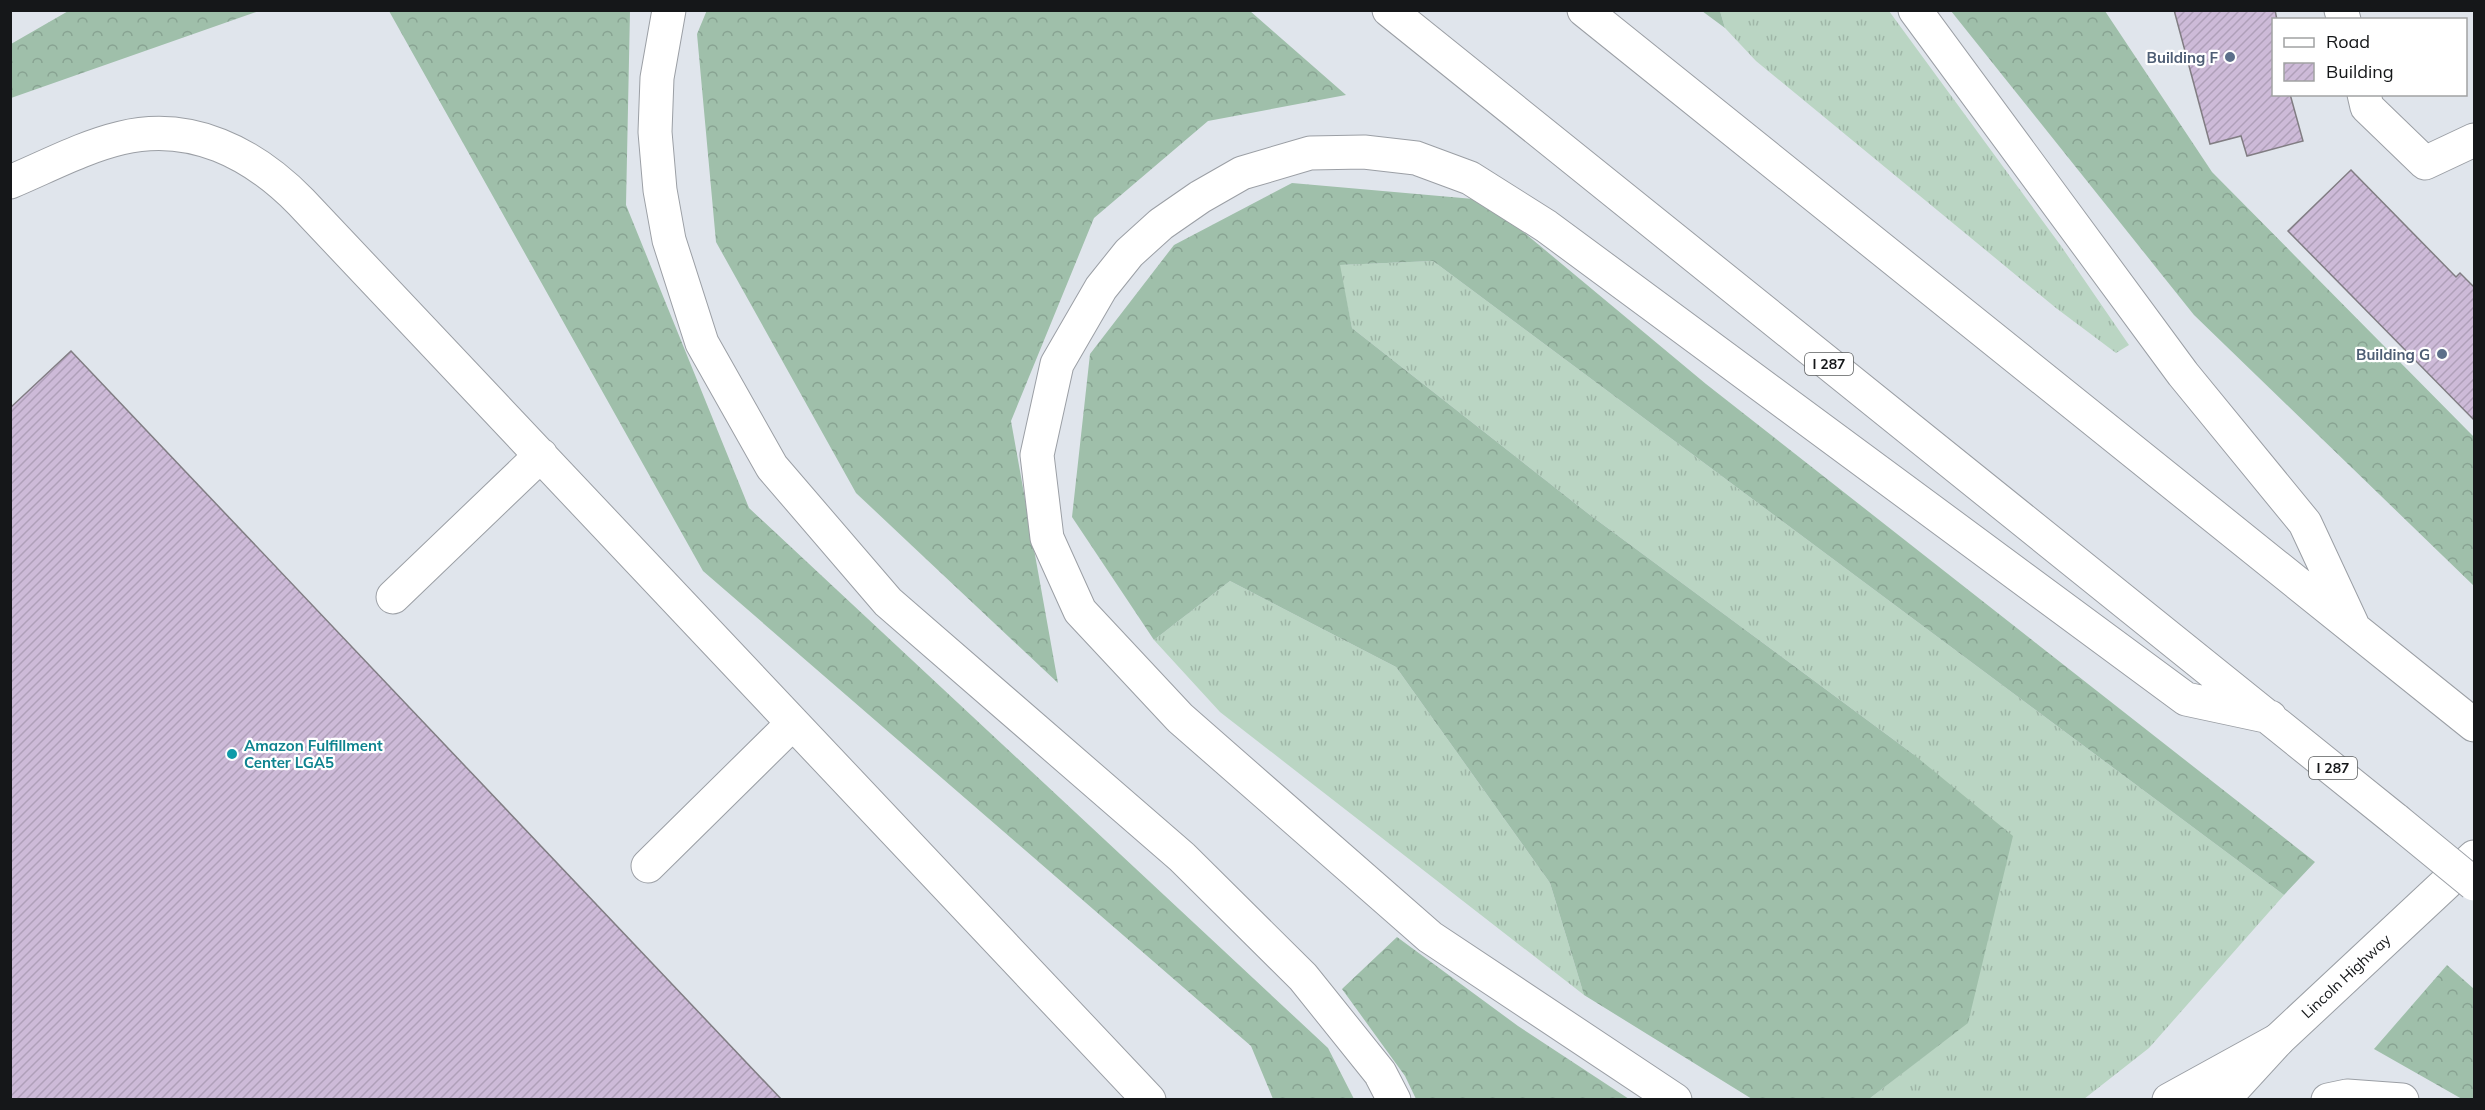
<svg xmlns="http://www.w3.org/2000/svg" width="2485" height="1110" font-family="Mulish,sans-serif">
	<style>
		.grass { fill: url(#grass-tufts) }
		.forest { fill: url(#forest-crowns) }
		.building { fill: url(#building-hatch); stroke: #817d83; stroke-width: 1.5 }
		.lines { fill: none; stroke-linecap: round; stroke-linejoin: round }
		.minor-casing { stroke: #9b9fa5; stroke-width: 35 }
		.highway-casing { stroke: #9b9fa5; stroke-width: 35 }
		.minor { stroke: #fff; stroke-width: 33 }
		.highway { stroke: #fff; stroke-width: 33 }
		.highway-bridge-casing { stroke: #9b9fa5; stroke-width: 35; stroke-linecap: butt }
		.highway-bridge { stroke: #fff; stroke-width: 33 }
		.service-dot { fill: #5c6f8a; stroke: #fff; stroke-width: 2 }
		.culture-dot { fill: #0f9aa8; stroke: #fff; stroke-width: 2 }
		.labels { text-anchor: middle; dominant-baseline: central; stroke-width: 4.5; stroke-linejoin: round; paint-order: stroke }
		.shield { fill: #fff; stroke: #5b5d5e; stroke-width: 1.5 }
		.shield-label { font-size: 14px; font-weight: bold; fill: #151719 }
		.service-label { font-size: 15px; font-weight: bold; fill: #4e5e75; stroke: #fff; text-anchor: end }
		.culture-label { font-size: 15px; font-weight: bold; fill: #0d838f; stroke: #fff; text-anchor: start }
		.street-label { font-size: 15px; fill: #151719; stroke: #fff }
	</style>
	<defs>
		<pattern id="grass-tufts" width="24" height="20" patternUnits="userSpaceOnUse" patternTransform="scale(1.5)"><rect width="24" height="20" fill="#bad5c3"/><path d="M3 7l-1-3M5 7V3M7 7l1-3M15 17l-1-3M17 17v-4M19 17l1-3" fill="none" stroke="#9fb6a7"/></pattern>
		<pattern id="forest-crowns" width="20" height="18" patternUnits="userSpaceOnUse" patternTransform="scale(1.5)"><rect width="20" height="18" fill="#9fbfaa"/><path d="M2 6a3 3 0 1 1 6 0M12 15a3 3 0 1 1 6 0" fill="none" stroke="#88a392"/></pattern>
		<pattern id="building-hatch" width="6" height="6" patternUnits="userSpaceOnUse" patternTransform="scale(1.5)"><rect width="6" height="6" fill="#cdbad8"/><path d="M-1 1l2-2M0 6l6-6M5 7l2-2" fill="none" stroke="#af9fb9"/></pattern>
	</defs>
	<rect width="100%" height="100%" fill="#e0e5ec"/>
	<path class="grass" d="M1720 11H1889L2061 246 2129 345 2116 353 2056 308 1756 61 1725 28Z
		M1433 261 2284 895 2149 1048 2084 1099H1869L1968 1022 1913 754 1590 515 1352 328 1339 265Z
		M1230 581 1396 667 1550 883 1584 995 1220 712 1154 640Z"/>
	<path class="forest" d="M70 10H259V11L11 98V44Z
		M707 10 1250 11 1346 95 1208 121 1094 218 1011 421 1058 683 856 493 716 242 697 34Z
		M389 11H630L626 205 749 508 1328 1048 1354 1099H1273L1251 1046 703 571Z
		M1702 11H1720L1725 28Z
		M1951 11H2105L2212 172 2474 437V586L2194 315Z
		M1292 183 1485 200 1706 384 2315 862 2284 895 1433 261 1340 265 1352 328 1590 515 1913 754 2013 836 1968 1023 1869 1099H1752L1584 995 1550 883 1396 667 1230 581 1154 640 1072 517 1090 354 1174 245Z
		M1397 937 1518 1026 1629 1099H1416L1405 1076 1342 989Z
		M2447 965 2474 989V1099H2462L2374 1049Z"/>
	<path class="building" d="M2174 10H2275L2277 20H2274V94H2290L2303 141 2247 156 2241 136 2210 144Z
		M2351 170 2456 277 2460 273 2474 287V420L2288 231Z
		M71 351 782 1100H10V408Z"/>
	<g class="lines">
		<defs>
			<path id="minor" d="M2341 10 2344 20
				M2364 94 2367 107 2425 163 2474 140
				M10 182C46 167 83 147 121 138 191 121 253 153 301 202L1149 1100
				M393 597 541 455
				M648 866 793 723
				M2223 1100 2278 1040 2474 857"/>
			<path id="highway" d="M669 10 657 78 655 132 660 190 669 240 702 343 772 467 888 602 1182 857 1303 977 1380 1073 1394 1100
				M1389 10 2396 820
				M1584 10 2474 725
				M1915 10 2183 374 2305 523 2352 624
				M1675 1100 1430 937 1180 718 1080 611 1047 538 1037 455 1057 364 1101 288 1129 253 1161 224 1200 197 1242 173 1310 153 1364 152 1416 158 1470 178 1546 226 2186 699 2270 717
				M2169 1100 2278 1040
				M2328 1100 2347 1096 2402 1100"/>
		</defs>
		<use href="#minor" class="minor-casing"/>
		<use href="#highway" class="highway-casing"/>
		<use href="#minor" class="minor"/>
		<use href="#highway" class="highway"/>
		<defs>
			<path id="highway-bridge" d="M2396 820 2474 884"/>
		</defs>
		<use href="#highway-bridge" class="highway-bridge-casing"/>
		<use href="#highway-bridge" class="highway-bridge"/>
	</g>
	<g class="service-dot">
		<circle cx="2230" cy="57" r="6"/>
		<circle cx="2442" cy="354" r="6"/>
	</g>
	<circle class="culture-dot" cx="232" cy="754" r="6"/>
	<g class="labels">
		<g class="shield">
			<rect x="1805" y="353" width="48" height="22" rx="4.5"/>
			<rect x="2309" y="757" width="48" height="22" rx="4.5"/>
		</g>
		<g class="shield-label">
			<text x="1829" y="364">I 287</text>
			<text x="2333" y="768">I 287</text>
		</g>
		<g class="service-label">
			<text x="2218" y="57">Building F</text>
			<text x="2430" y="354">Building G</text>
		</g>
		<g class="culture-label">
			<text x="244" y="745">Amazon Fulfillment<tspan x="244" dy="17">Center LGA5</tspan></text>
		</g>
		<g class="street-label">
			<text transform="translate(2346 976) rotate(-43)">Lincoln Highway</text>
		</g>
	</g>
	<rect width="2485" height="1110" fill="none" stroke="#151719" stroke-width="24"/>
	<rect x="2272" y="18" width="195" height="78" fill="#ffffff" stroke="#a1a2a3" stroke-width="1.5"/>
	<rect x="2284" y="38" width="30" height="9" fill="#ffffff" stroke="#a1a2a3" stroke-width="1.5"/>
	<text x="2326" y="48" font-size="18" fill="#151719">Road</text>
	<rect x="2284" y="63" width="30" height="18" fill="url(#building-hatch)" stroke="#a1a2a3" stroke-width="1.5"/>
	<text x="2326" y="78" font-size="18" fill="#151719">Building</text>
</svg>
